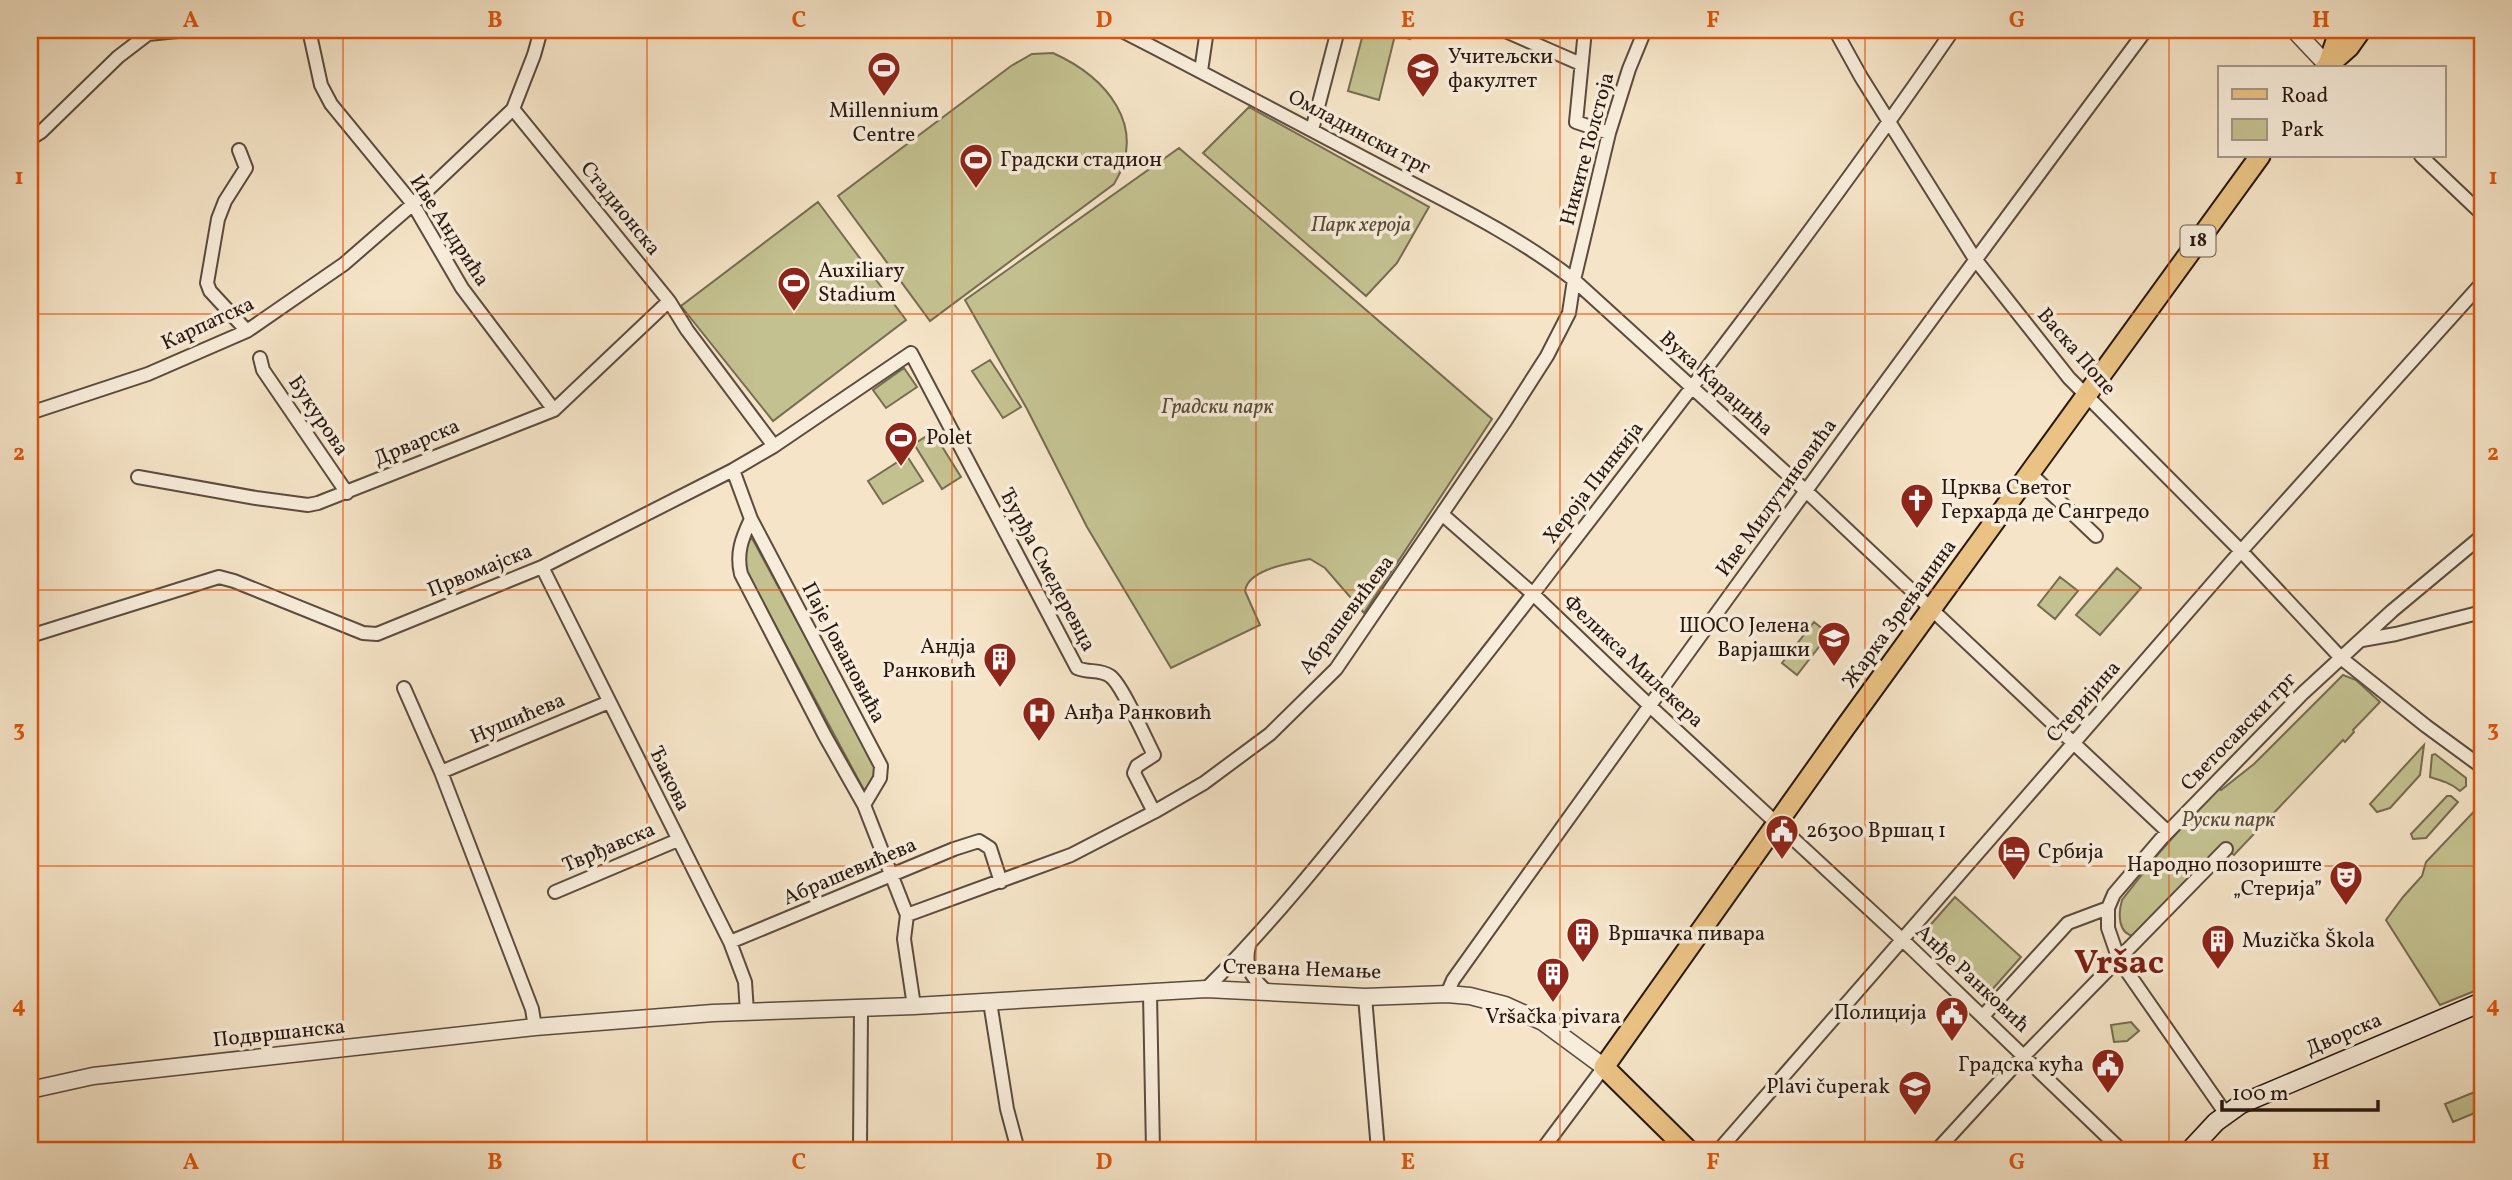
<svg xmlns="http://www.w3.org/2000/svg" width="2512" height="1180" font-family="Vollkorn,serif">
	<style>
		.green { fill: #c4c190; stroke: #766c50; stroke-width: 2 }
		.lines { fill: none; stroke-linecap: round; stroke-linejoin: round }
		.minor-casing { stroke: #5b4b3e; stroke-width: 16 }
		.tertiary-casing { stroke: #5b4b3e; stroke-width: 19 }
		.secondary-casing { stroke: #281811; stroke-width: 21 }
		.primary-casing { stroke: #281811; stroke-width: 23 }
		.minor { stroke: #f8eddb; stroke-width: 12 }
		.tertiary { stroke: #f8eddb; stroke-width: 16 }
		.secondary { stroke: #f8eddb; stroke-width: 18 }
		.primary { stroke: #eac284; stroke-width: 19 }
		.grid { fill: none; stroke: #de560c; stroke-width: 2; stroke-opacity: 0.55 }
		.labels { text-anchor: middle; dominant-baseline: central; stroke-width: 7; stroke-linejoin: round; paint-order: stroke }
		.shield { fill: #f8eddb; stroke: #66584e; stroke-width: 2 }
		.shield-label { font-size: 19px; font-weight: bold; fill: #281811 }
		.poi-label { font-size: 21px; fill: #281811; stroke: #f8eddb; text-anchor: start }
		.street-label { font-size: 21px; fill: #281811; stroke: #f8eddb }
		.park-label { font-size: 21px; font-style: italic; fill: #574b37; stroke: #f8eddb }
		.town-label { font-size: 35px; font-weight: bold; fill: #7a1f14; stroke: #f8eddb }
		.neatline { fill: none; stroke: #de560c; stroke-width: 2.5 }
		.grid-label { font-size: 23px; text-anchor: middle; font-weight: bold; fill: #de560c }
	</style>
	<rect width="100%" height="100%" fill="#f5e4c7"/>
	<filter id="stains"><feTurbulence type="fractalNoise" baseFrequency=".00286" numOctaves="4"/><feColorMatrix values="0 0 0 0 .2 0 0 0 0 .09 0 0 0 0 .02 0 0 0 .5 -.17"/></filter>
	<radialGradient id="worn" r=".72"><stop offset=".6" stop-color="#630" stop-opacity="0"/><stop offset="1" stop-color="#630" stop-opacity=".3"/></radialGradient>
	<path class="green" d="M1364 30H1413L1410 39 1395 35 1379 100 1348 91Z
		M1053 53C1106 77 1149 126 1114 184L930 321 838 196 1011 66 1032 54Z
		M1249 107 1429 207 1397 263 1366 296 1203 153Z
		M1179 148 1492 419 1364 613 1325 568 1310 559C1291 563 1248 569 1245 591L1260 625 1171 668 1087 527 1027 409 965 300Z
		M818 202 906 320 773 421 681 306Z
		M990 360 1021 407 1003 418 972 371Z
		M904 368 917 387 886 408 873 390Z
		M933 432 961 477 942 489 914 444Z
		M907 456 923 481 883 504 868 481Z
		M750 538 753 540 874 764C877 775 873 784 864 790L745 569 743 547Z
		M2117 568 2141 588 2100 635 2076 615Z
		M2060 577 2078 591 2055 619 2038 605Z
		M1814 622 1829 634 1797 675 1782 663Z
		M2343 675 2356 680 2380 702 2353 730 2354 732 2345 742 2343 740 2234 855 2226 849 2134 936C2118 934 2118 914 2122 900L2159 853 2217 788 2221 790 2254 764Z
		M2424 745 2420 775 2390 808 2377 812 2370 804Z
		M2435 754 2466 778V786L2460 791C2451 783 2440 780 2430 777L2432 755Z
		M2447 796H2451L2458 802 2426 838 2413 839 2411 834Z
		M2482 803V988L2440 1005 2386 920 2403 897 2422 876 2426 862Z
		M1955 897 2021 957 1990 992H1979L1924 943 1925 931Z
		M2131 1022 2139 1031 2127 1041 2114 1042 2111 1025Z
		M2482 1089V1110L2453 1122 2445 1104Z"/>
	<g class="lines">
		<defs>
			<path id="minor" d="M309 30 321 85 331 104 413 204 462 288 554 410
				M1120 30C1208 75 1294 121 1381 167 1447 202 1515 234 1574 280L1806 491 2168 832
				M1503 30 1581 64
				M1585 30 1576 122 1609 133
				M1835 30 1861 77 1975 259 2069 378 2241 551 2341 658 2426 726 2482 767
				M1201 71 1207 30
				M513 109 669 301 687 330 774 446
				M1312 130 1338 30
				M30 139 41 132 118 57 148 34 187 30
				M239 150 246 168 225 201 218 219 207 283 210 291 247 331
				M2421 156 2482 214
				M260 358 263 370 347 493
				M30 413 148 374 247 331 344 264 413 204 513 109 534 55 541 30
				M733 470 751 519 881 766 880 778 864 805
				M2030 473 2096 536
				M138 477 256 498 308 505 318 503 554 410 669 301
				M1443 515 1533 594 1651 707 1908 945 2121 1150
				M751 519C742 538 736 553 741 574L825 736 864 805 907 915 904 939 914 1006
				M542 567 730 942 745 982 747 1012
				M30 636 219 577 234 581 363 633 377 634 542 567 733 470 774 446 911 353 1077 668C1088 673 1100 669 1110 676 1122 684 1146 740 1154 755L1137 766 1134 773 1154 812
				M2362 640 2396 634 2482 612
				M404 688 441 772 532 1009 535 1027
				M441 772 609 702
				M555 892 678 840
				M907 915 1071 855 1154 812 1204 783 1270 734 1336 669 1506 420 1547 356 1569 313 1574 280 1609 133 1629 69 1645 30
				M730 942 954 849 979 841 990 848 1001 882
				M1249 946C1244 966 1251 977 1266 991
				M1206 989C1268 927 1323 859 1378 790 1437 717 1495 644 1552 569 1689 392 1826 215 1953 30
				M1150 994 1153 1150
				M1447 994 1453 980C1680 661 1912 344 2146 30
				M1365 997 1378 1150
				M990 1002 1007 1109 1018 1150
				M1983 1016 2068 923 2108 908
				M2226 1114 2119 960 2108 928V908L2114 894 2161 839 2303 693 2392 611 2482 536
				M860 1150 861 1007
				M1542 1150 1604 1067
				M1719 1150 2233 560 2482 283
				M1937 1150 2014 1066 2226 849"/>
			<path id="tertiary" d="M2294 30 2327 65
				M30 1090 93 1076 535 1027 713 1013 914 1006 1206 989 1365 997 1447 994 1470 996 1505 1005 1543 1022 1604 1067"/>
			<path id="secondary" d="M2190 1150 2216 1122 2241 1104 2482 1002"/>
			<path id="primary" d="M2328 64 2337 38 2343 30
				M2325 68 2349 47 2361 30
				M1688 1150 1604 1067 1844 729 2260 156"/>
		</defs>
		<use href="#minor" class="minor-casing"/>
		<use href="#tertiary" class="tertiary-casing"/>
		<use href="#secondary" class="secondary-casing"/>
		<use href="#primary" class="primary-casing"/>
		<use href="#minor" class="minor"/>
		<use href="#tertiary" class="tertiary"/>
		<use href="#secondary" class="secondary"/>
		<use href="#primary" class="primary"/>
	</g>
	<path class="grid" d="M343 30V1150M647 30V1150M952 30V1150M1256 30V1150M1560 30V1150M1865 30V1150M2169 30V1150M30 314H2482M30 590H2482M30 866H2482"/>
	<defs>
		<symbol id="stadium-pin" viewBox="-11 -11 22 30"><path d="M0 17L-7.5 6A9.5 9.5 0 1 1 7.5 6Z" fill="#8f2418" stroke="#f8eddb"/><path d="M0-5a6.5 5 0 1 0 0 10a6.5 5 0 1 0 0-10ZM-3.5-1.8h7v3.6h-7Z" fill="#fff"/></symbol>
		<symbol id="university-pin" viewBox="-11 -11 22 30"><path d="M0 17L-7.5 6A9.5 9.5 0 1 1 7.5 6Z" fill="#8f2418" stroke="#f8eddb"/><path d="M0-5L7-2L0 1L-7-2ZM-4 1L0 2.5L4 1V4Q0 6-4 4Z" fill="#fff"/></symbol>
		<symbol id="church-pin" viewBox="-11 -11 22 30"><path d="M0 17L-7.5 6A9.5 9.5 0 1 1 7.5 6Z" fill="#8f2418" stroke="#f8eddb"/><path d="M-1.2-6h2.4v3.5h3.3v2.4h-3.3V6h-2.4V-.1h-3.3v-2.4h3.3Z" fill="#fff"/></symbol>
		<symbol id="school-pin" viewBox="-11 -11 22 30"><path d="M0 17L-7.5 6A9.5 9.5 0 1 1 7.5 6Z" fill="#8f2418" stroke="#f8eddb"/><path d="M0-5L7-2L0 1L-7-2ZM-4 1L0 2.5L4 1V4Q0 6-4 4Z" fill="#fff"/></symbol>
		<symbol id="building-pin" viewBox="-11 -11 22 30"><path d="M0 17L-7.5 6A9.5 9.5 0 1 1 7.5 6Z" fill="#8f2418" stroke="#f8eddb"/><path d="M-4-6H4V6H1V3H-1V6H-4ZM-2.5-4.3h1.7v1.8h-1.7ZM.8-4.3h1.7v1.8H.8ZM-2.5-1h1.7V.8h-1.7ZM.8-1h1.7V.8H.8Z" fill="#fff"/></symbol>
		<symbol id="hospital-pin" viewBox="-11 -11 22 30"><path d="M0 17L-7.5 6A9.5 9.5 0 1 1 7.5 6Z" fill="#8f2418" stroke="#f8eddb"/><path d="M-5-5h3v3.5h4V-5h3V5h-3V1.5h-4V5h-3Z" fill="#fff"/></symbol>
		<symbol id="civic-pin" viewBox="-11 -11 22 30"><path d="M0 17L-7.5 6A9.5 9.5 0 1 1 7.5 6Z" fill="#8f2418" stroke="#f8eddb"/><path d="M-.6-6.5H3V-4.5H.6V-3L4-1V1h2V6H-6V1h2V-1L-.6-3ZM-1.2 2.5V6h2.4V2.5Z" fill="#fff"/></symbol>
		<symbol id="hotel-pin" viewBox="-11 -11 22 30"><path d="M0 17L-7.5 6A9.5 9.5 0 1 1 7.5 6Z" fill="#8f2418" stroke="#f8eddb"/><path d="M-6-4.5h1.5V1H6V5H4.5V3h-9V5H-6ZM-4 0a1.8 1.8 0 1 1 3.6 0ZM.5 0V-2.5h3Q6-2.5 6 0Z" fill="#fff"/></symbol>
		<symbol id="theatre-pin" viewBox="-11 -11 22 30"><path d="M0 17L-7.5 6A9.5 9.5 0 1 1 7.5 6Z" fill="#8f2418" stroke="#f8eddb"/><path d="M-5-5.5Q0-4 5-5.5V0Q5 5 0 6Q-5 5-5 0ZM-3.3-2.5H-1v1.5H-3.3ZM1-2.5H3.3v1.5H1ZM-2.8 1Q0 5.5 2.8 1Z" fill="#fff"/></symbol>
	</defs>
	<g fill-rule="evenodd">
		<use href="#stadium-pin" x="865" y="49" width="38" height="52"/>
		<use href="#university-pin" x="1404" y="50" width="38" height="52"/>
		<use href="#stadium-pin" x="957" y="141" width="38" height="52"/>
		<use href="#stadium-pin" x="775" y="264" width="38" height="52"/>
		<use href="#stadium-pin" x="882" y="419" width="38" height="52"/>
		<use href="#church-pin" x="1898" y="481" width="38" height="52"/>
		<use href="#school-pin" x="1815" y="619" width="38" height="52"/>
		<use href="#building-pin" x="981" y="640" width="38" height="52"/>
		<use href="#hospital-pin" x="1020" y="694" width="38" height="52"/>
		<use href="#civic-pin" x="1763" y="812" width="38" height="52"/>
		<use href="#hotel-pin" x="1995" y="833" width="38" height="52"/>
		<use href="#theatre-pin" x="2327" y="858" width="38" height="52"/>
		<use href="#building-pin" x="1564" y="915" width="38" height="52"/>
		<use href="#building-pin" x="2199" y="922" width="38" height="52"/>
		<use href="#building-pin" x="1534" y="955" width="38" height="52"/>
		<use href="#civic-pin" x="1933" y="994" width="38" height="52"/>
		<use href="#civic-pin" x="2089" y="1046" width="38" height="52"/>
		<use href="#school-pin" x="1896" y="1068" width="38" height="52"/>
	</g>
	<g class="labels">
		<rect class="shield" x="2180.5" y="225.5" width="35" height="31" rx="5"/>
		<g class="shield-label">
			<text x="2198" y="241">18</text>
		</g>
		<g class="poi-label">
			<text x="1448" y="57">Учитељски<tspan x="1448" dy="24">факултет</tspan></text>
			<text x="884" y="111" text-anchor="middle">Millennium<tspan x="884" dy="24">Centre</tspan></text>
			<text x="1000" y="160">Градски стадион</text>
			<text x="818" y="271">Auxiliary<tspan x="818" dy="24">Stadium</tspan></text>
			<text x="926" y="438">Polet</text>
			<text x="1941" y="488">Црква Светог<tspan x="1941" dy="24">Герхарда де Сангредо</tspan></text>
			<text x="1810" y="626" text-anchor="end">ШОСО Јелена<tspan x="1810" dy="24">Варјашки</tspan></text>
			<text x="976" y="647" text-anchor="end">Андја<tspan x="976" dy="24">Ранковић</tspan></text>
			<text x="1064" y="713">Анђа Ранковић</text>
			<text x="1806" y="831">26300 Вршац 1</text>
			<text x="2038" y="852">Србија</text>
			<text x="2322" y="865" text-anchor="end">Народно позориште<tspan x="2322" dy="24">„Стерија”</tspan></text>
			<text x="1608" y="934">Вршачка пивара</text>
			<text x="2242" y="941">Muzička Škola</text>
			<text x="1927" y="1013" text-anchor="end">Полицијa</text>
			<text x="1553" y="1017" text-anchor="middle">Vršačka pivara</text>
			<text x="2084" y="1065" text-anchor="end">Градска кућа</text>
			<text x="1890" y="1087" text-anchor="end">Plavi čuperak</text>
		</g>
		<g class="street-label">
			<text transform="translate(1359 133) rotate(28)">Омладински трг</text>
			<text transform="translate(1588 149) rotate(-75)">Никите Толстоја</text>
			<text transform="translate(620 209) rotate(51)">Стадионска</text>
			<text transform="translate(449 231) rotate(57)">Иве Андрића</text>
			<text transform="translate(208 324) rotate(-25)">Карпатска</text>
			<text transform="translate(2076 352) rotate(49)">Васка Попе</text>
			<text transform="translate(1716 384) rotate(42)">Вука Караџића</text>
			<text transform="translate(318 416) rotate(56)">Букурова</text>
			<text transform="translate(417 443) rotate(-23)">Дрварска</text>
			<text transform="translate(1594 483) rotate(-52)">Хероја Пинкија</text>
			<text transform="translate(1777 498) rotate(-54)">Иве Милутиновића</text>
			<text transform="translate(1047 570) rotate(62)">Ђурђа Смедеревца</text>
			<text transform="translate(480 571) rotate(-22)">Првомајска</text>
			<text transform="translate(1900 614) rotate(-54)">Жарка Зрењанина</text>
			<text transform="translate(1347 615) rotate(-53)">Абрашевићева</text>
			<text transform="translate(843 653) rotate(62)">Паје Јовановића</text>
			<text transform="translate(1633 662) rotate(43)">Феликса Милекера</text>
			<text transform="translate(2084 702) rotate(-49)">Стеријина</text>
			<text transform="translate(518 719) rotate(-23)">Нушићева</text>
			<text transform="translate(2239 732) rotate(-46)">Светосавски трг</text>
			<text transform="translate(669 779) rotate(64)">Ђакова</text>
			<text transform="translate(609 848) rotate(-23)">Тврђавска</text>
			<text transform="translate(850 872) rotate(-23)">Абрашевићева</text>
			<text transform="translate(1302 970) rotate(2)">Стевана Немање</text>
			<text transform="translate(1972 979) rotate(43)">Анђе Ранковић</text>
			<text transform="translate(279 1034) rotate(-6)">Подвршанска</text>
			<text transform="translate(2344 1035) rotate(-23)">Дворска</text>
		</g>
		<g class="park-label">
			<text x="1361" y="225">Парк хероја</text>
			<text x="1217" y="407">Градски парк</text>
			<text x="2228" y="820">Руски парк</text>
		</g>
		<g class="town-label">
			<text x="2119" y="964">Vršac</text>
		</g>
	</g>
	<rect width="2512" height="1180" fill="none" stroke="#f5e4c7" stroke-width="77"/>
	<rect x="2218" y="66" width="228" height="91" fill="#f8eddb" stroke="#a5988a" stroke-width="2"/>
	<rect x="2232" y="89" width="35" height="10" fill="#eac284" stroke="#a5988a" stroke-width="2"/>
	<text x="2281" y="102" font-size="21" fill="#281811">Road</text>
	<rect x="2232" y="119" width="35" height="21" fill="#c4c190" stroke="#a5988a" stroke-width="2"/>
	<text x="2281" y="136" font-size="21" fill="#281811">Park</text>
	<path d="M2222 1100v10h156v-10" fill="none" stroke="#281811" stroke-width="3.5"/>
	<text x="2232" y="1100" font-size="21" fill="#281811" stroke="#f8eddb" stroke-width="5" paint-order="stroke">100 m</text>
	<rect x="38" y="38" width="2436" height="1104" class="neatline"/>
	<g class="grid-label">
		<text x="191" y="27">A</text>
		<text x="495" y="27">B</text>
		<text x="799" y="27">C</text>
		<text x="1104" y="27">D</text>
		<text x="1408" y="27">E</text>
		<text x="1713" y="27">F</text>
		<text x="2017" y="27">G</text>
		<text x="2321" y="27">H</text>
		<text x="19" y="184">1</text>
		<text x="2493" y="184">1</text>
		<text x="19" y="460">2</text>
		<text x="2493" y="460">2</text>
		<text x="19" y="736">3</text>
		<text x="2493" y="736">3</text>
		<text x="19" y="1012">4</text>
		<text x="2493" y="1012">4</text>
		<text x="191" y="1169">A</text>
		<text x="495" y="1169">B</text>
		<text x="799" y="1169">C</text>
		<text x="1104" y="1169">D</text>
		<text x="1408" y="1169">E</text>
		<text x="1713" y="1169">F</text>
		<text x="2017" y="1169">G</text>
		<text x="2321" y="1169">H</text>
	</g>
	<rect width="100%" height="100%" filter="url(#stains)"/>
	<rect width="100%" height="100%" fill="url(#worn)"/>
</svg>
